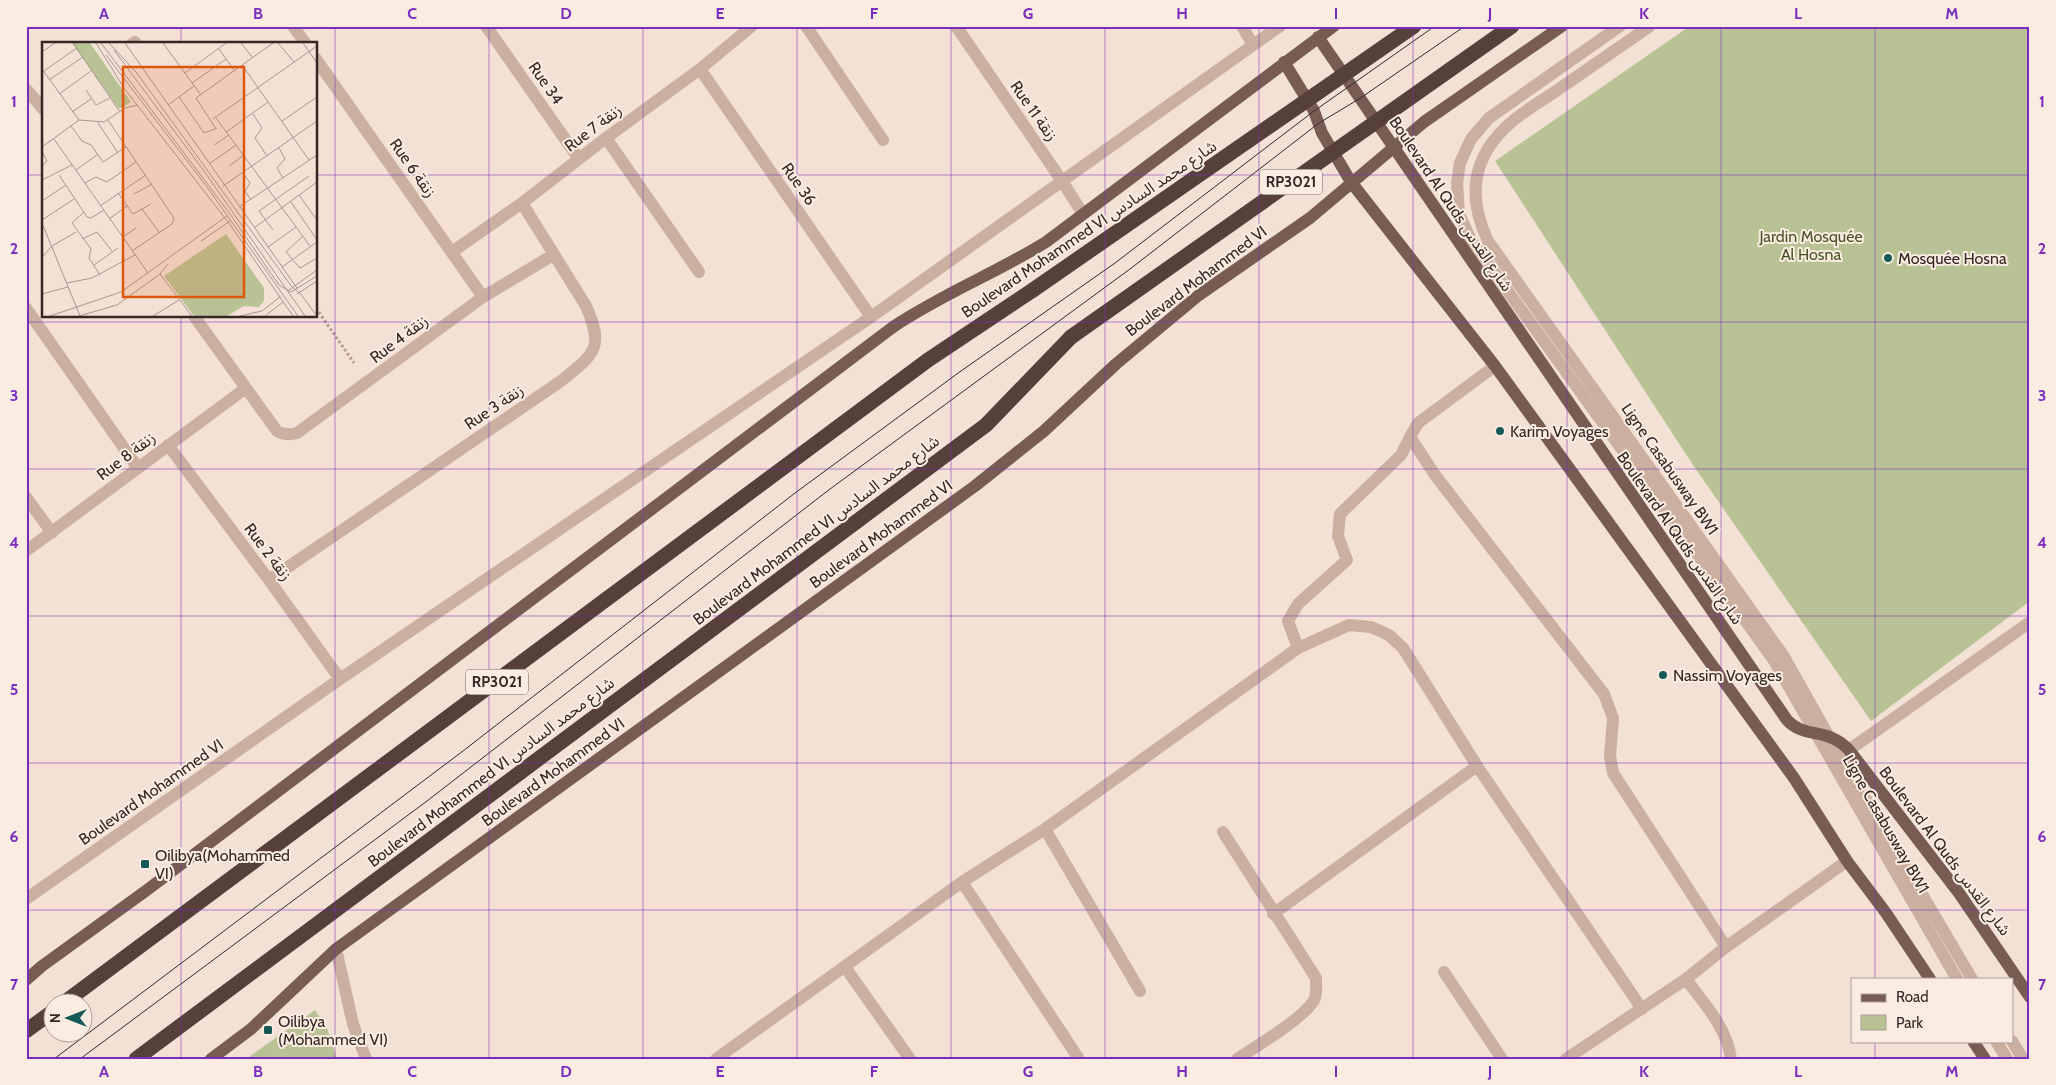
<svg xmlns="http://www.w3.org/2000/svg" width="2056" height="1085" font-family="Cabin,'Noto Sans Arabic',sans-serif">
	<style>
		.green { fill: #b8c294 }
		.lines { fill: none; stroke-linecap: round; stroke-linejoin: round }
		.path { stroke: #b7998b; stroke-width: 3; stroke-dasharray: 2.5 2.5; stroke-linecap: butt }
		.minor { stroke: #cbafa0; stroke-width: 12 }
		.major { stroke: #785c54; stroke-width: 12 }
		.highway { stroke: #56403a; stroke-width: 15 }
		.tram { stroke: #342724; stroke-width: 1 }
		.highway-bridge { stroke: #56403a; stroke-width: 15 }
		.grid { fill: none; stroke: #7b2cbf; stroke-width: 1; stroke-opacity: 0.55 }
		.poi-dot { fill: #175956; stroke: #faece1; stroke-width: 2 }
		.labels { text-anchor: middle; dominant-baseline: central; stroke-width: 4; stroke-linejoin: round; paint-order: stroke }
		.shield { fill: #faece1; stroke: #6f625d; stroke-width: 1 }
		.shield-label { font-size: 15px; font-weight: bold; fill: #342724 }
		.street-label { font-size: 16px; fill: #342724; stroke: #faece1 }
		.park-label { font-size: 16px; fill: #495426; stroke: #faece1 }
		.poi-label { font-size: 16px; fill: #342724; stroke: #faece1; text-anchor: start }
		.inset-road { fill: none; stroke: #a7978e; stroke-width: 1 }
		.view { fill: #df560d; fill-opacity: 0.15; stroke: #df560d; stroke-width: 2.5 }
		.inset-edge { fill: none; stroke: #342724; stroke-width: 2.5 }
		.neatline { fill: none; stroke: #7b2cbf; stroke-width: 2 }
		.grid-label { font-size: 16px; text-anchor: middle; font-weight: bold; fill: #7b2cbf }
	</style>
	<rect width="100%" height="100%" fill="#f3e1d5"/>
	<path class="green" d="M1690 26H2030V601L1871 721 1693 465 1495 161Z
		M315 1010 327 1028 337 1059H246Z"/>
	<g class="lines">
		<path class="path" d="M316 308 354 363"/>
		<path class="minor" d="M293 26 306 44
			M486 26 579 159
			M806 26 883 140
			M956 26 1062 181 1083 214
			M1242 26 1253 45
			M1620 26 1489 118 1471 139 1460 163 1457 183 1459 214 1471 240 1773 659 1957 979
			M1650 26C1620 47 1589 68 1559 89 1542 101 1521 112 1506 127 1471 160 1468 199 1488 241L1783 655 1828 735 1972 979
			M132 44 135 42
			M316 59 483 297
			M700 69 871 317
			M26 89 44 110
			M606 138 699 272
			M452 252 522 203 606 138 700 69 752 26
			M26 308 138 468
			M194 316 277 431C284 435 290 435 297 433L483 297 553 255
			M1495 366 1418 423 1410 437 1435 475 1604 694 1613 718 1610 756 1613 773 1726 947
			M168 445 269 580 340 679
			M26 497 52 533
			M26 551 246 388
			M269 580 561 381C594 354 605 349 586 306L522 203
			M1298 648 1288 621 1298 604 1347 560 1338 536 1340 514 1401 455 1410 437
			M1849 750 2030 622
			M1045 829 1140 991
			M1223 832 1316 978C1316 985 1317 991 1315 998 1308 1016 1255 1047 1237 1059
			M962 882 1079 1059
			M26 899 340 679 871 317 1280 26
			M1273 914 1477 766
			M336 949 353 1024 366 1059
			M845 967 910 1059
			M1444 972 1502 1059
			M1686 979C1704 1004 1727 1027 1731 1059
			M1996 1041 2007 1059
			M2012 1041 2023 1059
			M716 1059 962 882 1045 829 1298 648 1349 625 1371 627 1389 635 1403 648 1477 766 1642 1009
			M1566 1059 1686 979 1726 947 1847 861"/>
		<path class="major" d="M1318 37 1787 720C1804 739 1828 727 1849 750L1959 893 2030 997
			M1284 62 1314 111 1322 133 1351 182 1495 366 1794 778 1847 861 1886 913 1930 979
			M26 980 42 966 147 890 893 327C942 294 996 273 1046 242L1334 26
			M1973 1041 1985 1059
			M211 1059 251 1029 336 949 975 486 1044 431 1116 364 1199 295 1310 218 1424 122 1562 26"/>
		<path class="highway" d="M65 1002 928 360 1033 290
			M26 1031 52 1012
			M136 1059 986 425 1071 337"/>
		<path class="tram" d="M54 1059 463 751 795 493 961 371 1115 263 1314 111 1435 26
			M80 1059 427 801 830 489 1130 269 1319 123 1359 99 1465 26"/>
		<path class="highway-bridge" d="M1033 290 1414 26
			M1071 337 1512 26"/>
	</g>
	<path class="grid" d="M181 26V44M335 26V1059M489 26V1059M643 26V1059M797 26V1059M951 26V1059M1105 26V1059M1259 26V1059M1413 26V1059M1567 26V1059M1721 26V1059M1875 26V979M26 175H44M316 175H2030M181 316V1059M26 322H2030M26 469H2030M26 616H2030M26 763H2030M26 910H2030M1875 1041V1059"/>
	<g class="poi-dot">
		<circle cx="1888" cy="258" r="5"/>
		<circle cx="1500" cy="431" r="5"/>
		<circle cx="1663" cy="675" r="5"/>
		<rect x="140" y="859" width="10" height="10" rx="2.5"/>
		<rect x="263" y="1025" width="10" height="10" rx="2.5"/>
	</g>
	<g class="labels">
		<g class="shield">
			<rect x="1260" y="169.5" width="62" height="25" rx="4"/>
			<rect x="466" y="669.5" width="62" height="25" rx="4"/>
		</g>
		<g class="shield-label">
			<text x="1291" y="182">RP3021</text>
			<text x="497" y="682">RP3021</text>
		</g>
		<g class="street-label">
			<text transform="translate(546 83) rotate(55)">Rue 34</text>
			<text transform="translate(1034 111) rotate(55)">Rue 11 زنقة</text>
			<text transform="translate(593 128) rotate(-37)">Rue 7 زنقة</text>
			<text transform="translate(413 168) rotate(55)">Rue 6 زنقة</text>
			<text transform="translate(799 184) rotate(55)">Rue 36</text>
			<text transform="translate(1451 204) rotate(56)">Boulevard Al Quds شارع القدس</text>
			<text transform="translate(1089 229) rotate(-34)">Boulevard Mohammed VI شارع محمد السادس</text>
			<text transform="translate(1196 281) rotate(-37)">Boulevard Mohammed VI</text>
			<text transform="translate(399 339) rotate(-37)">Rue 4 زنقة</text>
			<text transform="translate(494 407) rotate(-34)">Rue 3 زنقة</text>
			<text transform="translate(126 456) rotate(-37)">Rue 8 زنقة</text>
			<text transform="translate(1670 469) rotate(55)">Ligne Casabusway BW1</text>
			<text transform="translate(816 530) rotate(-37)">Boulevard Mohammed VI شارع محمد السادس</text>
			<text transform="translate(881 534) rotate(-36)">Boulevard Mohammed VI</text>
			<text transform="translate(1680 538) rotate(55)">Boulevard Al Quds شارع القدس</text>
			<text transform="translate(268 552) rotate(53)">Rue 2 زنقة</text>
			<text transform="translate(491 772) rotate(-37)">Boulevard Mohammed VI شارع محمد السادس</text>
			<text transform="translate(553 772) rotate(-36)">Boulevard Mohammed VI</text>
			<text transform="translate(151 792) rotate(-35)">Boulevard Mohammed VI</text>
			<text transform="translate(1886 824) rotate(60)">Ligne Casabusway BW1</text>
			<text transform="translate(1945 851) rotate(53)">Boulevard Al Quds شارع القدس</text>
		</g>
		<g class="park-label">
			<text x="1811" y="236">Jardin Mosquée<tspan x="1811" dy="18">Al Hosna</tspan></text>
		</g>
		<g class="poi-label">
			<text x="1898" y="258">Mosquée Hosna</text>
			<text x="1510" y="431">Karim Voyages</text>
			<text x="1673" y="675">Nassim Voyages</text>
			<text x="155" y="855">Oilibya(Mohammed<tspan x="155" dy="18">VI)</tspan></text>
			<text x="278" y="1021">Oilibya<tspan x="278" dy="18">(Mohammed VI)</tspan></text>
		</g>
	</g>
	<g transform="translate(42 42)">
		<rect width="275" height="275" fill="#f3e1d5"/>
		<path d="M30 1H48L89 60 77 67ZM184 192 222 246V259L217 265 202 264 185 274H152L122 234Z" fill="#b8c294"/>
		<path class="inset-road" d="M31 1 78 70M54 1 82 46 189 184 251 274M59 1 188 172 237 243 249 250 275 234M67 1 94 30 250 245 258 251 275 274M83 1 255 246M121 1 159 53M199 1 210 15M236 1 252 20M261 1 275 21M177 7 192 28M72 8 162 129 263 274M0 10 13 1M64 13 165 145 256 274M200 23 267 118M0 27 37 78 62 80 83 66 96 63M2 29 35 6M143 31 184 1M7 38 41 15M150 41 184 17M44 48 54 63 68 56M17 52 49 29M137 55 162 91 175 86M126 63 152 44M30 70 49 57M211 72 220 86 213 96 225 114M174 76 268 204M171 77 275 4M66 78 132 176 130 182 90 209M240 79 275 55M56 81 76 111M29 84 40 99 49 103 61 120 84 105M174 87 154 56 231 1M184 90 226 60M12 97 106 231M172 103 187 93M0 105 37 78M237 106 243 117 235 126 241 136M0 109 5 119 0 124M167 122 194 103M187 124 202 113M34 128 56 112M201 131 208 141 203 149 209 158M17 133 45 175 49 176 62 168M0 138 30 123M43 141 54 135 65 140 94 120M181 144 275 79M76 151 91 172 109 162M92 152 110 142M257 153 275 178M0 159 24 143M249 160 275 198M58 164 104 133M197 165 275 113M100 167 117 190M42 170 30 181 49 207 47 216 58 233M67 177 85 164M0 178 32 157M0 181 38 274M212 186 275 140M231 188 217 169 267 134M261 194 244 210 258 226 275 216M81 195 94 186M40 197 55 190 70 209M159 199 188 179M226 205 254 185M0 215 10 204 34 190M52 223 76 206M240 225 275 200M118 232 150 274M25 241 50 236 93 213M247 248 275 228M0 252 26 245M255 252 275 239M8 274 79 250 185 174M37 274 75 263 118 232 126 222M111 274 137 258M198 274 220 269 238 255M223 274 241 260"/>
		<path class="view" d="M81 25H202V255H81Z"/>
		<rect width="275" height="275" class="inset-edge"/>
	</g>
	<rect width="2056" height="1085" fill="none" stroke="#faece1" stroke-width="55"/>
	<rect x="1851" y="978" width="162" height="65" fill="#faece1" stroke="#ab9d95"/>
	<rect x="1861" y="994" width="25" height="8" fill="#785c54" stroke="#ab9d95"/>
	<text x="1896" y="1002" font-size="15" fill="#342724">Road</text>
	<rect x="1861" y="1015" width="25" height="15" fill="#b8c294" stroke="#ab9d95"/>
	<text x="1896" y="1028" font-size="15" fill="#342724">Park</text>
	<g transform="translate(68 1018) rotate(270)"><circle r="24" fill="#faece1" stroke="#ab9d95"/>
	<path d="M0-4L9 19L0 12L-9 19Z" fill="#175956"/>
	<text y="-8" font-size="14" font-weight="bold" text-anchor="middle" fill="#342724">N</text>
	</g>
	<rect x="28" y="28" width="2000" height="1030" class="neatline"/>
	<g class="grid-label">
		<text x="104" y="19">A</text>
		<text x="258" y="19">B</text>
		<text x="412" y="19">C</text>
		<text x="566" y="19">D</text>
		<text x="720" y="19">E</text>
		<text x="874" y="19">F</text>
		<text x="1028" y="19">G</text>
		<text x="1182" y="19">H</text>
		<text x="1336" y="19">I</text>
		<text x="1490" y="19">J</text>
		<text x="1644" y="19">K</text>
		<text x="1798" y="19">L</text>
		<text x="1952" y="19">M</text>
		<text x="14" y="107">1</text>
		<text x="2042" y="107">1</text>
		<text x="14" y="254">2</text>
		<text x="2042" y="254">2</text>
		<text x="14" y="401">3</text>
		<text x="2042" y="401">3</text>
		<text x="14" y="548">4</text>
		<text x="2042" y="548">4</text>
		<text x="14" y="695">5</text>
		<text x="2042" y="695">5</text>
		<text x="14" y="842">6</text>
		<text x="2042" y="842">6</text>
		<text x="14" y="990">7</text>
		<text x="2042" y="990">7</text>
		<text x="104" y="1077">A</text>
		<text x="258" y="1077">B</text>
		<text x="412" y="1077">C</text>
		<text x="566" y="1077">D</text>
		<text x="720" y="1077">E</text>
		<text x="874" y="1077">F</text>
		<text x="1028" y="1077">G</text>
		<text x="1182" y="1077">H</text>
		<text x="1336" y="1077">I</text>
		<text x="1490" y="1077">J</text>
		<text x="1644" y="1077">K</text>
		<text x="1798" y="1077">L</text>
		<text x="1952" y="1077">M</text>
	</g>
</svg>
